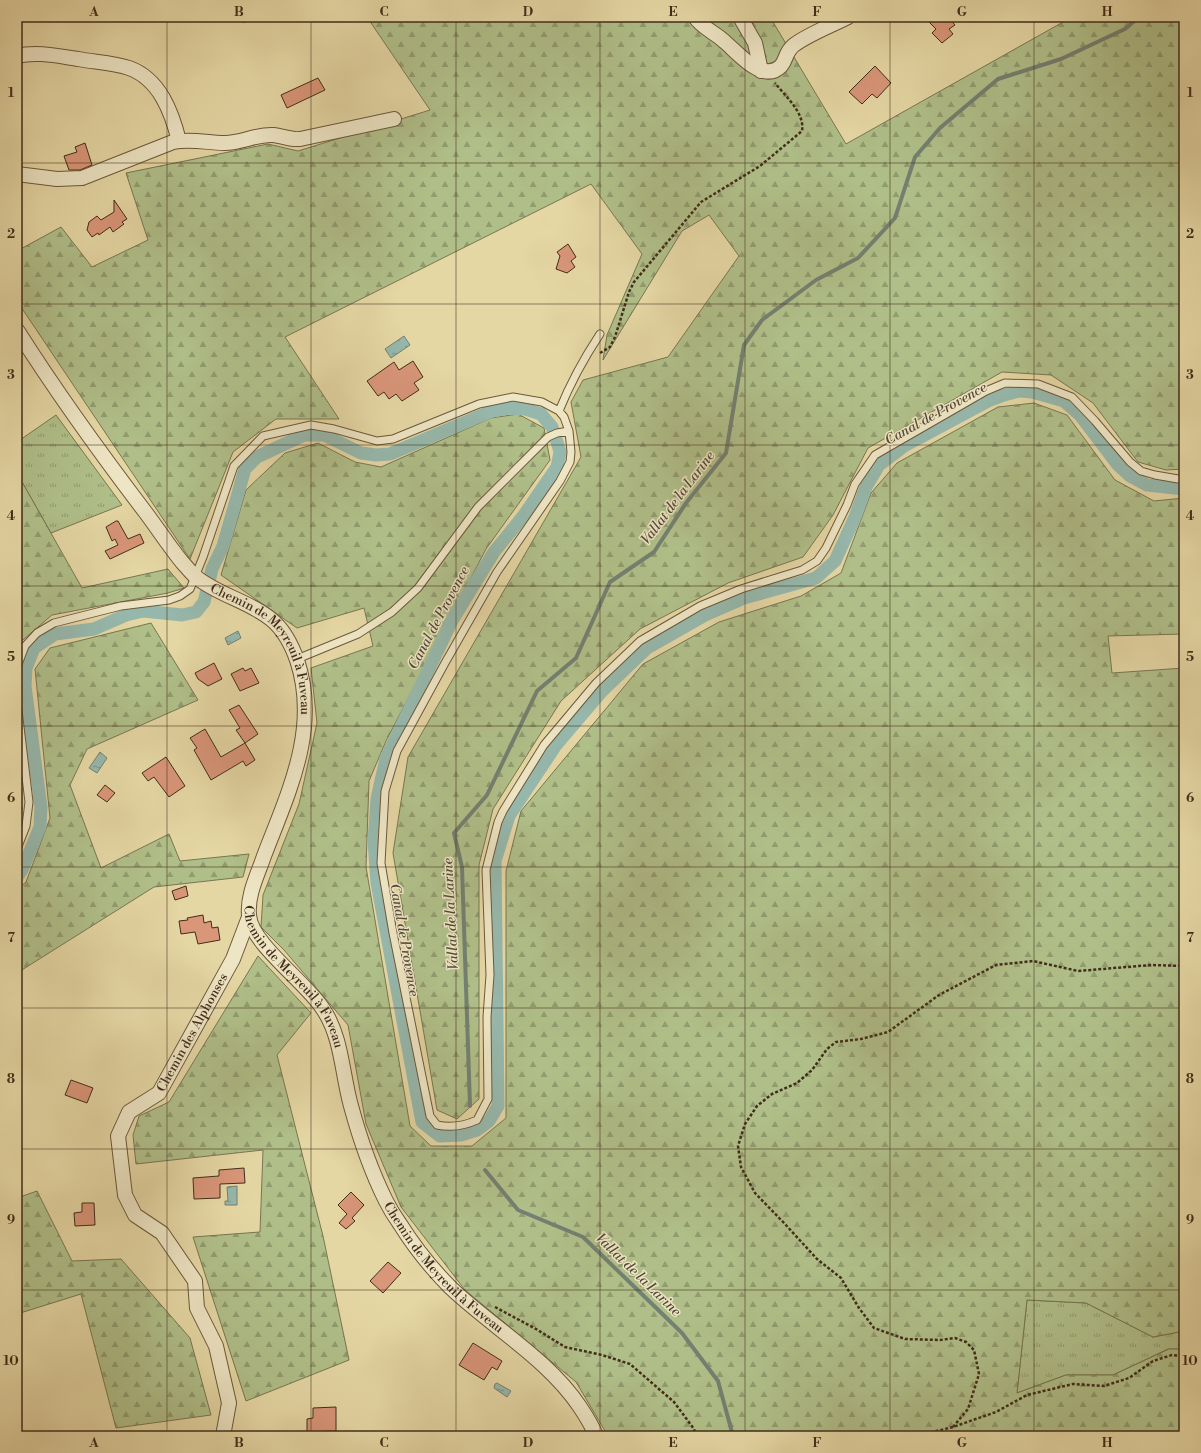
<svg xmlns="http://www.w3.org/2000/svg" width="1201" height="1453" font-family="'Libre Bodoni',serif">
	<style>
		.grass { fill: url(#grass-tufts); stroke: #797651 }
		.forest { fill: url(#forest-firs); stroke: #797651 }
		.water { fill: url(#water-ripples); stroke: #748071 }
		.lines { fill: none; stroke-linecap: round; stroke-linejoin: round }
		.stream { stroke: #748071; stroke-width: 4 }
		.canal { stroke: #96b8ac; stroke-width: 13 }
		.building { fill: #d99679; stroke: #422d19 }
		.lane-casing { stroke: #6b583c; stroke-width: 9 }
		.street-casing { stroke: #6b583c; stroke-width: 16 }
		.path { stroke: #422d19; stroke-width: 2.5; stroke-dasharray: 3 2; stroke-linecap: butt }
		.lane { stroke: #eee5c4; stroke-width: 7 }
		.street { stroke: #eee5c4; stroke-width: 14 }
		.grid { fill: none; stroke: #422d19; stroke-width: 1; stroke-opacity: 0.55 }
		.labels { text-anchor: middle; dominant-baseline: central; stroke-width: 3; stroke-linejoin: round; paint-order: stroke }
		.street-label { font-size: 13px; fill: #422d19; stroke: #eee5c4 }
		.water-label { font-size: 14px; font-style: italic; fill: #534936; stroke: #eee5c4 }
		.neatline { fill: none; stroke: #422d19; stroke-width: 1.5 }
		.grid-label { font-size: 13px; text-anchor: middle; font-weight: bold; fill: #422d19 }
	</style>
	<defs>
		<pattern id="grass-tufts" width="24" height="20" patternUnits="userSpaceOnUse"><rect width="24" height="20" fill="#b0bf89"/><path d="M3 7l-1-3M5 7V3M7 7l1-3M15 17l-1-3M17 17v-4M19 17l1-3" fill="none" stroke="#919c6f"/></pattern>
		<pattern id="forest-firs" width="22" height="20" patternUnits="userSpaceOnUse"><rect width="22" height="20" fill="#b0bf89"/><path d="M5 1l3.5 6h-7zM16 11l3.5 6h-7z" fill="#919c6f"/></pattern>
		<pattern id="water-ripples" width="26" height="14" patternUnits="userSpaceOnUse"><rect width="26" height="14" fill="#96b8ac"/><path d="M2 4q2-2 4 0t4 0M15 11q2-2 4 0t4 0" fill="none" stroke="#7c968b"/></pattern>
	</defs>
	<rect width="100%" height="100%" fill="#e5d7a4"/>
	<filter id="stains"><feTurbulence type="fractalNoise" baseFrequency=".005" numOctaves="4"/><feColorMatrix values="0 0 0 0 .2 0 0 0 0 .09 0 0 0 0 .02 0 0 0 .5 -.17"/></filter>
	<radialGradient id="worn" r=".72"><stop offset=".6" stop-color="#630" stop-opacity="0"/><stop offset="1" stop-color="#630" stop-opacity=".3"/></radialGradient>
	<path class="grass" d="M56 415 122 505 51 533 17 473V442Z
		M1027 1300 1086 1303 1153 1337 1184 1331V1349H1168L1113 1375H1066L1017 1393Z"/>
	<path class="forest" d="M367 17H770L846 144 1072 17H1184V332L1182 335 1184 353V469L1166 470 1138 462 1093 403 1051 375 1002 372 868 448 833 515 803 557 728 583 640 629 561 701 493 809 479 865V1099L457 1119 437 1110 393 853 408 757 581 457 571 402 583 380 668 357 739 256 709 215 682 231 603 360 607 335 642 254 591 184 285 337 339 419H276L233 452 190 559 17 301V251L61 227 92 267 148 240 126 173 268 144 298 151 430 110Z
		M1034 403 1067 415 1115 480 1154 501 1184 498V634L1108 636 1112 673 1184 668V1331L1153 1337 1086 1303 1027 1300 1017 1393 1066 1375H1113L1169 1349H1184V1436H608L576 1382 465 1290 401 1207 366 1124 348 1025 284 950 261 927 263 895 299 804 317 723 311 668 373 646 364 608 297 628 221 575 246 490 285 453 318 443 355 462 381 467 491 418 518 414 544 428 550 460 486 549 386 741 369 781 366 867 410 1126 431 1146H472L506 1118V871L521 811 643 664 719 622 801 596 841 573 871 493 897 463 998 407Z
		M17 473 82 588 168 569 184 588 168 593 52 615 17 645Z
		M151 623 198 700 87 749 70 785 101 868 169 834 180 861 249 854 243 877 154 887 17 973V890L26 882 50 818 35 669 50 648Z
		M17 766 22 809 17 824Z
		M258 956 311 1013 277 1055 323 1236 349 1360 246 1401 193 1237 260 1232 263 1150 136 1164 133 1135 139 1116 169 1102Z
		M37 1191 72 1261 121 1259 190 1338 211 1415 116 1428 81 1294 17 1314V1198Z"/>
	<path class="water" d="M404 336 410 345 391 358 385 349Z
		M238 631 241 638 228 645 225 638Z
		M100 752 107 758 97 773 89 768Z
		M237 1186V1205H225V1201H228L227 1187Z
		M497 1383 511 1391 507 1397 494 1388 495 1384Z"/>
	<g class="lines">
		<path class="stream" d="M243 17 244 21
			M470 1106 462 867 454 833 487 795 537 691 576 658 610 582 654 552 686 503 726 453 744 345 762 320 816 280 858 258 895 218 915 157 940 128 998 79 1061 59 1125 29 1139 17
			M485 1170 518 1210 583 1237 682 1333 718 1381 733 1436"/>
		<path class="canal" d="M17 877 22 870 40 827 41 807 25 686 26 668 34 648 55 634 94 629 126 615 143 611 182 615 196 612 204 602 212 569 223 546 245 469 257 457 304 435H324L361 453 376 455 390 454 492 411 509 408 525 409 541 414 552 427 557 442 560 452 557 467 524 515 494 552 453 619 386 758 377 799 374 841 377 883 422 1122 440 1136 461 1135 477 1130 489 1121 498 1106 495 861 509 816 556 745 602 691 647 648 705 615 744 598 816 578 835 561 855 517 866 487 879 465 904 446 988 401 1004 395 1019 391 1032 392 1064 401 1080 415 1118 465 1130 476 1147 485 1184 489"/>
	</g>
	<path class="building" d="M935 17H948L955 25 949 29 953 34 942 43 932 33 936 29 929 22Z
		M875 66 891 83 877 98 872 94 862 104 849 92Z
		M318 78 325 90 287 108 281 95Z
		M85 143 92 165 80 170H69L64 156 77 152 75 147Z
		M114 200 127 219 122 222 124 224 113 232 110 227 99 235 98 233 92 237 87 230 89 222 97 216 101 220 114 212Z
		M568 244 576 257 571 261 575 267 567 273 556 269 560 256 557 252Z
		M413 361 423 377 414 383 419 390 402 401 396 394 389 399 384 392 378 396 367 381 394 362 399 370Z
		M116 521H118L128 539 140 534 144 543 110 559 105 551 118 545 115 539 112 541 106 527Z
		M214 663 222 679 208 686 198 679 195 673Z
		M243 668 245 671 251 668 259 683 240 691 231 674Z
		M239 705 258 734 245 743 236 730 240 728 229 710Z
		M205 729 221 757 245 743 255 760 246 766 243 761 211 780 194 750 197 748 190 738Z
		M166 757 185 786 169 797 154 777 148 781 142 773Z
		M105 785 115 793 107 802 97 795Z
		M186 886 188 896 175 900 172 891Z
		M203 915 204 923 211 921 212 928 218 927 220 940 198 944 195 932 181 934 179 921 188 920 187 918Z
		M71 1080 93 1088 87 1103 65 1095Z
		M244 1168 245 1183 220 1184V1198L194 1199 193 1178 219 1176V1170Z
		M351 1192 364 1205 352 1218 355 1221 346 1229 339 1223 347 1214 338 1205Z
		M82 1203H94L95 1225 75 1226 74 1213 82 1212Z
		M388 1262 401 1273 383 1293 370 1281Z
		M473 1343 502 1361 497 1370 492 1367 484 1380 459 1365Z
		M336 1407V1431L307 1432V1419L313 1418V1408Z"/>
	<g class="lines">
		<defs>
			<path id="lane" d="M559 411C570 384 584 358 600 334
				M297 659 358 634 392 612 418 588 478 507 548 437 557 433 569 431
				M17 667 25 646 37 633 54 623 121 606 169 600 180 596 190 589 203 557 234 466 263 436 311 425 334 429 377 441 393 439 479 404 513 397 542 402 559 411 564 417 569 431 571 452 570 462 560 481 497 572 445 663 397 751 385 791 381 863 393 933 430 1116 437 1125C452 1128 464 1126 477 1120L488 1099 487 1017 490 975 486 870 498 822 503 811 544 745 596 683 640 641 700 606 741 589 802 570 817 561 826 548 847 505 855 484 875 455 986 391 1005 383 1038 384 1072 397 1095 421 1130 462 1141 471 1155 475 1184 480
				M17 702 29 802 26 826 17 849"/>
			<g id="street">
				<path d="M695 17C702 28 716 33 725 42 738 53 763 84 781 66 787 59 785 52 794 45 807 35 832 25 848 17"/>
				<path d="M740 17 755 43 761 71"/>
				<path d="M17 56C36 51 58 56 78 59 94 62 114 63 129 68 160 79 172 113 179 141"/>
				<path d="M17 174 57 179 82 178 173 142C192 138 206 143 225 143 241 143 257 134 273 135 283 136 291 140 300 139L394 119"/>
				<path id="s1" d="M17 330C57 393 101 454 146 513 158 529 169 546 182 562 186 566 191 573 196 577 218 595 251 602 272 620 284 630 292 646 297 660 320 729 288 793 264 856 258 874 247 895 249 915 251 944 306 982 323 1009 342 1037 342 1074 351 1106 360 1139 371 1171 386 1201 390 1209 395 1217 400 1224 415 1248 431 1268 451 1288 492 1327 548 1359 580 1407 586 1416 592 1425 596 1436"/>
				<path id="s2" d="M223 1436 229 1403 216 1346 197 1308 195 1281 162 1233 135 1215 125 1195 118 1136 129 1112 159 1093 233 959 249 917"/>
			</g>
		</defs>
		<use href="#lane" class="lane-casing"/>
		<use href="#street" class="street-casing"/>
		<path class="path" d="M600 353 610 347 615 337 629 292 634 282 701 202 760 166 802 131C805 113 786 97 775 83
			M495 1307 536 1329 565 1347 602 1355 630 1364 674 1402 694 1429 696 1436
			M953 1427 968 1409 979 1374 974 1350 966 1342 955 1338 940 1340 905 1339 874 1328 859 1308 841 1278 817 1259 784 1223 755 1193 741 1167 738 1146 745 1124 757 1106 772 1094 797 1083 812 1070 827 1049 836 1042 861 1039 888 1032 939 995 996 965 1033 961 1078 971 1151 965 1184 966
			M916 1436 953 1427 996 1412 1027 1395 1073 1384 1104 1386 1129 1378 1153 1361 1172 1355 1184 1356"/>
		<use href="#lane" class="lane"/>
		<use href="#street" class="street"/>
	</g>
	<path class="grid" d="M167 17V1436M311 17V1436M456 17V1436M600 17V1436M745 17V1436M890 17V1436M1034 17V1436M17 163H1184M17 304H1184M17 445H1184M17 586H1184M17 726H1184M17 867H1184M17 1008H1184M17 1149H1184M17 1290H1184"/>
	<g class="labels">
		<g class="street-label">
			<text stroke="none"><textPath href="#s1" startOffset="410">Chemin de Meyreuil à Fuveau</textPath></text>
			<text stroke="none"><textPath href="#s1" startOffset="782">Chemin de Meyreuil à Fuveau</textPath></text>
			<text stroke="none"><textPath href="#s2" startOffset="465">Chemin des Alphonses</textPath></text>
			<text stroke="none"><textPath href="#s1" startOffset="1118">Chemin de Meyreuil à Fuveau</textPath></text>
		</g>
		<g class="water-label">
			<text transform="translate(936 414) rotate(-29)">Canal de Provence</text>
			<text transform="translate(678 498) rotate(-53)">Vallat de la Larine</text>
			<text transform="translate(439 618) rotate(-62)">Canal de Provence</text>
			<text transform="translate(451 914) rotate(-93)">Vallat de la Larine</text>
			<text transform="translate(404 940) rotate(80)">Canal de Provence</text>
			<text transform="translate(638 1275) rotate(44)">Vallat de la Larine</text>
		</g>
	</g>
	<rect width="1201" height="1453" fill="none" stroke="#e5d7a4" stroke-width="44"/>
	<rect x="22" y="22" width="1157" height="1409" class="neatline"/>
	<g class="grid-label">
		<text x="94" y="16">A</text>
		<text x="239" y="16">B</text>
		<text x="384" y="16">C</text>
		<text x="528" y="16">D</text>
		<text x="673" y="16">E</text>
		<text x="817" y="16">F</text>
		<text x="962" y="16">G</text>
		<text x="1107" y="16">H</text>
		<text x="11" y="97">1</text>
		<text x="1190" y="97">1</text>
		<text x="11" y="238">2</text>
		<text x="1190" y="238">2</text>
		<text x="11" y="379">3</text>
		<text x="1190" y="379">3</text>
		<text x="11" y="520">4</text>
		<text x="1190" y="520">4</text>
		<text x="11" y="661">5</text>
		<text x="1190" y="661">5</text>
		<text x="11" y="802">6</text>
		<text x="1190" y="802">6</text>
		<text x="11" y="942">7</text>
		<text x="1190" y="942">7</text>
		<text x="11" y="1083">8</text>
		<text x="1190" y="1083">8</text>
		<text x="11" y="1224">9</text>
		<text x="1190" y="1224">9</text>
		<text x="11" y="1365">10</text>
		<text x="1190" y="1365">10</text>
		<text x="94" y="1447">A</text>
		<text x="239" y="1447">B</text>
		<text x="384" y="1447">C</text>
		<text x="528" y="1447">D</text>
		<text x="673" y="1447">E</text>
		<text x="817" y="1447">F</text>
		<text x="962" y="1447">G</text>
		<text x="1107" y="1447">H</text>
	</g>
	<rect width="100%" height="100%" filter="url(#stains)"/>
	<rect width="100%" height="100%" fill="url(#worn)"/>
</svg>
